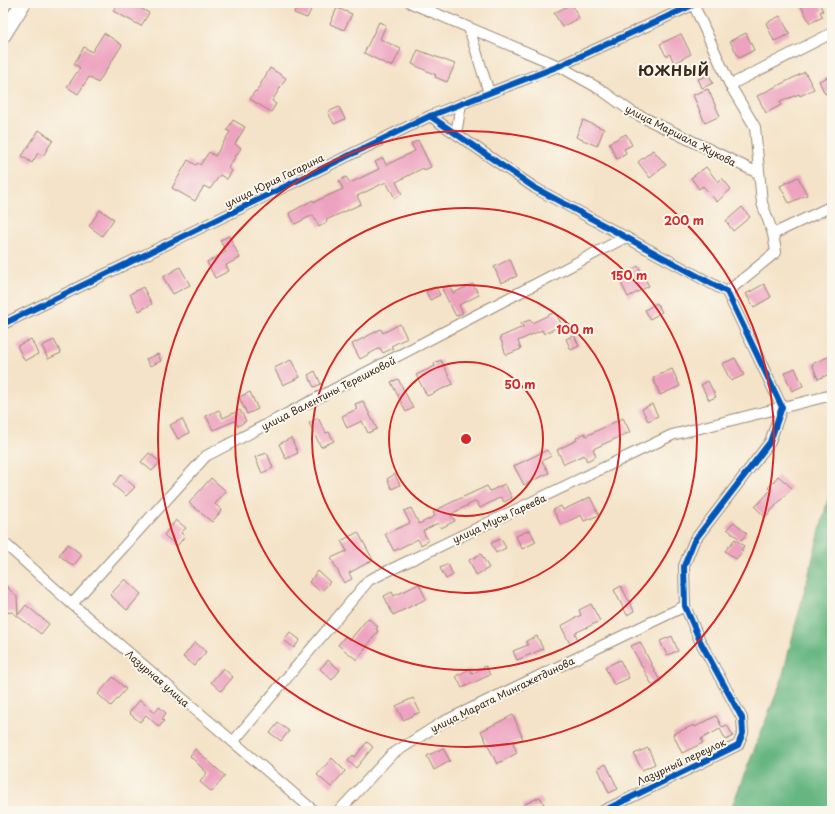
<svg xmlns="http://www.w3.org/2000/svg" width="835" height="814" font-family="'Playpen Sans',sans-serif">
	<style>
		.forest { fill: #66b680; stroke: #50704f }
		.building { fill: #eda2c0 }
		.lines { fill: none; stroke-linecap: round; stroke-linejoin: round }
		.street-casing { stroke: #988673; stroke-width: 12 }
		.secondary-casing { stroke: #988673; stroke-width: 17 }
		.street { stroke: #fff; stroke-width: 10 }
		.secondary { stroke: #fff; stroke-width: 15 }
		.cycleway-casing { stroke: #fbf7ec; stroke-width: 8 }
		.cycleway { stroke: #0057b8; stroke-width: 6 }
		.ring { fill: none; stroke: #d62828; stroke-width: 2 }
		.labels { text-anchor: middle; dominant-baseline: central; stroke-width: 4; stroke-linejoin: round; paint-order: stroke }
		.street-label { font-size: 10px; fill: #3b2a1e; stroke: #fbf7ec }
		.district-label { font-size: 14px; font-weight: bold; letter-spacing: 1px; fill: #3b2a1e; stroke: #fbf7ec }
		.centre { fill: #d62828; stroke: #fbf7ec; stroke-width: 2 }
		.ring-label { font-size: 12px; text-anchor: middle; font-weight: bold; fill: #d62828; stroke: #fbf7ec; stroke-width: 4; stroke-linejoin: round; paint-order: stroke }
	</style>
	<rect width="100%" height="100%" fill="#fbf7ec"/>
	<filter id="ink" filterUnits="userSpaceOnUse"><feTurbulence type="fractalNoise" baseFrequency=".025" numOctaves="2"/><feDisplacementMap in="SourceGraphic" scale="8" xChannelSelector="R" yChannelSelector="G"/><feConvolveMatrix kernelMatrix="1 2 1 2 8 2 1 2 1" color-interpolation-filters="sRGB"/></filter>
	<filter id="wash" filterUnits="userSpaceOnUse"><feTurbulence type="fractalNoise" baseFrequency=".012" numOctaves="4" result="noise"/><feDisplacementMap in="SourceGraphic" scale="16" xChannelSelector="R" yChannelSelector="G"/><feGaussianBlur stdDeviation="0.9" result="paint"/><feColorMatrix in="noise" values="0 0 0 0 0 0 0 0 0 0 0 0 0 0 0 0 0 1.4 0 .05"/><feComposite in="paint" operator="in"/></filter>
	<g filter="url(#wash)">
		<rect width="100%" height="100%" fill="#f4e3c8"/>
		<path class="forest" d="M832 484V811H730L781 682Z"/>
		<g id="blocks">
			<path class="building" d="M117 3H139L137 6 149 13 141 26 113 11Z
				M298 3H314L307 18 294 13Z
				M806 3H819L823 11 820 12 823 17 810 23 801 6Z
				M572 4 579 18 562 27 554 13Z
				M337 8 352 14 344 30 330 24Z
				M780 16 790 34 774 41 766 23Z
				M379 22 386 25 380 39 401 49 392 67 364 53Z
				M104 33 122 45 98 83 89 77 78 94 67 87 80 68 74 64 84 47 92 52Z
				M746 33 754 50 739 58 730 41Z
				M681 34 691 54 674 63 670 54 666 56 660 44Z
				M418 50 455 64 447 82 435 77 436 75 412 64Z
				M270 68 286 78 272 101 276 104 271 112 250 99 255 91 256 92Z
				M805 72 814 89 800 96 799 94 780 102 781 105 766 113 757 96Z
				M709 75 713 83 702 88 698 79Z
				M832 75V90L825 94 819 81Z
				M708 89 720 116 705 123 693 95Z
				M339 107 345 119 334 124 328 112Z
				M233 120 245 127 235 144 241 148 228 168 232 171 227 179 220 175 210 189 204 186 195 201 172 188 188 160 196 165 198 163 200 165 209 152 215 156 230 132 227 130Z
				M583 120 604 129 597 146 576 137Z
				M39 130 53 140 43 156 38 153 32 163 22 156Z
				M626 134 632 145 624 149 626 153 617 159 609 143Z
				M418 140 431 167 424 170 423 168 396 182 402 194 395 198 386 182 357 196 361 204 326 220 327 222 319 227 313 215 295 224 289 213 313 200 314 202 343 189 339 181 346 177 350 183 379 169 375 162 383 158 386 165 415 151 411 144Z
				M653 150 666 165 650 178 638 162Z
				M706 167 718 182 722 178 731 189 717 202 703 186 699 189 691 178Z
				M798 177 807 195 789 203 780 186Z
				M742 207 750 217 733 231 726 221Z
				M100 210 114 219 102 236 89 226Z
				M229 236 240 258 226 265 229 271 215 278 207 262 226 252 220 240Z
				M510 259 517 276 501 283 494 267Z
				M638 266 649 286 628 297 618 277Z
				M180 267 190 285 173 294 163 277Z
				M473 284 479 295 459 305 463 313 456 316 442 289 449 285 453 293Z
				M764 284 771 297 754 307 746 294Z
				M143 287 152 304 139 311 130 294Z
				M436 287 440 295 430 300 426 292Z
				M657 303 662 312 650 319 645 310Z
				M555 312 562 325 544 334 542 330 518 341 521 349 506 355 500 337 523 327 521 323 530 320 532 323Z
				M400 324 407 338 391 346 393 348 383 353 380 348 360 359 352 344 381 329 383 333Z
				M574 335 579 346 571 350 566 339Z
				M31 339 38 354 25 361 17 346Z
				M54 340 61 353 48 359 42 346Z
				M158 354 161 361 150 366 146 359Z
				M828 357 832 366V373L818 379 812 364Z
				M735 358 744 375 731 381 722 364Z
				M291 360 300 377 283 385 274 368Z
				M441 360 453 384 427 396 416 375 435 366 434 363Z
				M795 368 803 386 792 391 784 373Z
				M672 369 680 386 660 395 653 378Z
				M315 371 321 384 314 387 308 375Z
				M398 379 413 408 406 412 391 382Z
				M708 381 716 397 709 400 701 385Z
				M250 392 258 409 247 414 239 397Z
				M363 401 377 429 368 433 362 421 347 428 342 416 357 409 355 404Z
				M652 404 658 416 648 421 642 409Z
				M219 410 223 418 240 410 246 421 238 426 235 421 213 430 206 416Z
				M318 418 326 433 329 432 334 441 321 447 309 423Z
				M623 418 630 432 593 449 596 456 587 461 584 455 564 464 557 450 577 440 576 438 585 433 586 436Z
				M182 419 189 433 178 439 170 425Z
				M291 438 298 453 286 459 279 444Z
				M547 450 551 456 542 461 549 473 524 485 514 466Z
				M149 453 160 462 152 471 141 462Z
				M267 453 273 468 262 473 255 457Z
				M395 474 400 485 392 489 387 479Z
				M121 475 135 487 126 496 113 485Z
				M778 476 792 488 765 517 755 507 771 490 768 488Z
				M211 478 226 491 215 504 222 510 212 522 189 503Z
				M505 484 512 498 504 502 501 497 480 508 476 501 455 512 451 515 455 521 441 528 438 523 423 531 428 541 421 545 418 539 394 551 385 534 410 523 404 511 411 508 419 524 435 516 433 512 446 505 487 486 490 491Z
				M590 497 599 515 584 521 581 515 561 525 553 510 561 506 563 510Z
				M176 520 186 528 181 533 185 536 177 546 164 535Z
				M734 522 747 534 741 540 727 529Z
				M530 530 536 542 522 549 516 536Z
				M358 532 373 560 349 573 352 579 344 583 331 558 347 551 341 541Z
				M501 539 506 548 496 553 491 543Z
				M735 539 744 546 741 550 743 551 736 559 725 551Z
				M68 544 82 555 73 566 59 555Z
				M481 554 489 568 476 575 469 560Z
				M448 564 453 575 446 579 440 568Z
				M318 571 330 582 321 592 309 582Z
				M125 579 141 594 127 610 110 595Z
				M3 583 17 597 18 615 26 605 49 624 41 634 12 612 3 613Z
				M419 584 426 599 393 615 384 596 392 592 394 596Z
				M621 586 634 611 627 615 614 590Z
				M591 604 600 621 575 633 578 640 570 644 561 626 581 615 579 610Z
				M368 618 378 627 376 629 378 631 357 660 338 645 345 636 350 640Z
				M290 632 300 640 294 648 284 640Z
				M537 636 543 649 517 660 513 651 528 645 526 641Z
				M672 636 678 651 667 655 660 641Z
				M195 642 206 652 194 666 183 657Z
				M640 642 660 681 652 685 631 646Z
				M328 660 340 670 332 680 320 669Z
				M620 660 629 678 614 685 605 667Z
				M486 666 490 675 462 688 456 676 470 669 472 674Z
				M223 668 233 677 221 691 211 682Z
				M113 677 126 689 111 706 98 694Z
				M413 698 420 712 403 720 396 706Z
				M140 700 155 713 159 707 166 713 162 719 164 721 159 727 146 715 140 722 129 713Z
				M513 715 523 739 513 743 517 753 497 764 481 731Z
				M716 716 722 727 727 725 733 736 726 740 720 729 701 739 703 743 682 753 673 734 694 725 695 727Z
				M278 723 289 731 281 741 270 733Z
				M367 742 373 747 356 768 348 761 353 755 355 757Z
				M443 748 450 761 434 770 427 756Z
				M648 748 655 764 642 770 634 754Z
				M195 749 225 776 212 792 200 782 207 773 190 756Z
				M332 758 345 771 331 787 317 775Z
				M606 764 618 789 609 793 598 768Z
				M540 797 544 804 526 811 523 805Z"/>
		</g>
	</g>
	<g filter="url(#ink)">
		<use href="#blocks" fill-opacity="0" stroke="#988673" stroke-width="1"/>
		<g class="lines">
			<defs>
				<path id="street" d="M411 3 559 66 600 89 632 112 758 173
					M693 3 730 85 755 127 762 203 773 234 776 252 727 292
					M469 28 489 93
					M730 85 832 33
					M430 116 535 188 727 292 782 407 770 442 694 541 684 566 685 606 700 641 742 718 743 733 738 745 603 811
					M456 134 461 104
					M773 234 832 206
					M3 324 430 116 559 66 697 3
					M3 542 72 604 314 811
					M72 604 206 456 626 237
					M233 742 369 580 672 435 832 395
					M339 811 391 755 441 723 685 606"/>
				<path id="secondary" d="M3 35 23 3"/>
			</defs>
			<use href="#street" class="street-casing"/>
			<use href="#secondary" class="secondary-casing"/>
			<use href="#street" class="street"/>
			<use href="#secondary" class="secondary"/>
			<defs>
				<path id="cycleway" d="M430 116 535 188 727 292 782 407 770 442 694 541 684 566 685 606 700 641 742 718 743 733 738 745 603 811
					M3 324 430 116 559 66 697 3"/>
			</defs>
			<use href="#cycleway" class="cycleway-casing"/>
			<use href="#cycleway" class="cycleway"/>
		</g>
	</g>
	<g class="ring">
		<circle cx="466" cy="439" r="77"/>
		<circle cx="466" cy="439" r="154"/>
		<circle cx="466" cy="439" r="231"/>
		<circle cx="466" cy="439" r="308"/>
	</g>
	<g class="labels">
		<g class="street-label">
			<text transform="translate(681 135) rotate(27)">улица Маршала Жукова</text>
			<text transform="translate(274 180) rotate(-26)">улица Юрия Гагарина</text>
			<text transform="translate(328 393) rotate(-27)">улица Валентины Терешковой</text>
			<text transform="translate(499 518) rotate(-25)">улица Мусы Гареева</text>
			<text transform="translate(158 678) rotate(41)">Лазурная улица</text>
			<text transform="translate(502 694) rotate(-26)">улица Марата Мингажетдинова</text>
			<text transform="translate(681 761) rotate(-25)">Лазурный переулок</text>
		</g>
		<g class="district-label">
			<text x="674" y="70">ЮЖНЫЙ</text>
		</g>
	</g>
	<circle cx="466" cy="439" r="6" class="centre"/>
	<g class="ring-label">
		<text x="684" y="225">200 m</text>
		<text x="629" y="280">150 m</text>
		<text x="575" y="334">100 m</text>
		<text x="520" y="389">50 m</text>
	</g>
	<rect width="835" height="814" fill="none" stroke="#fbf7ec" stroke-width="16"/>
</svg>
